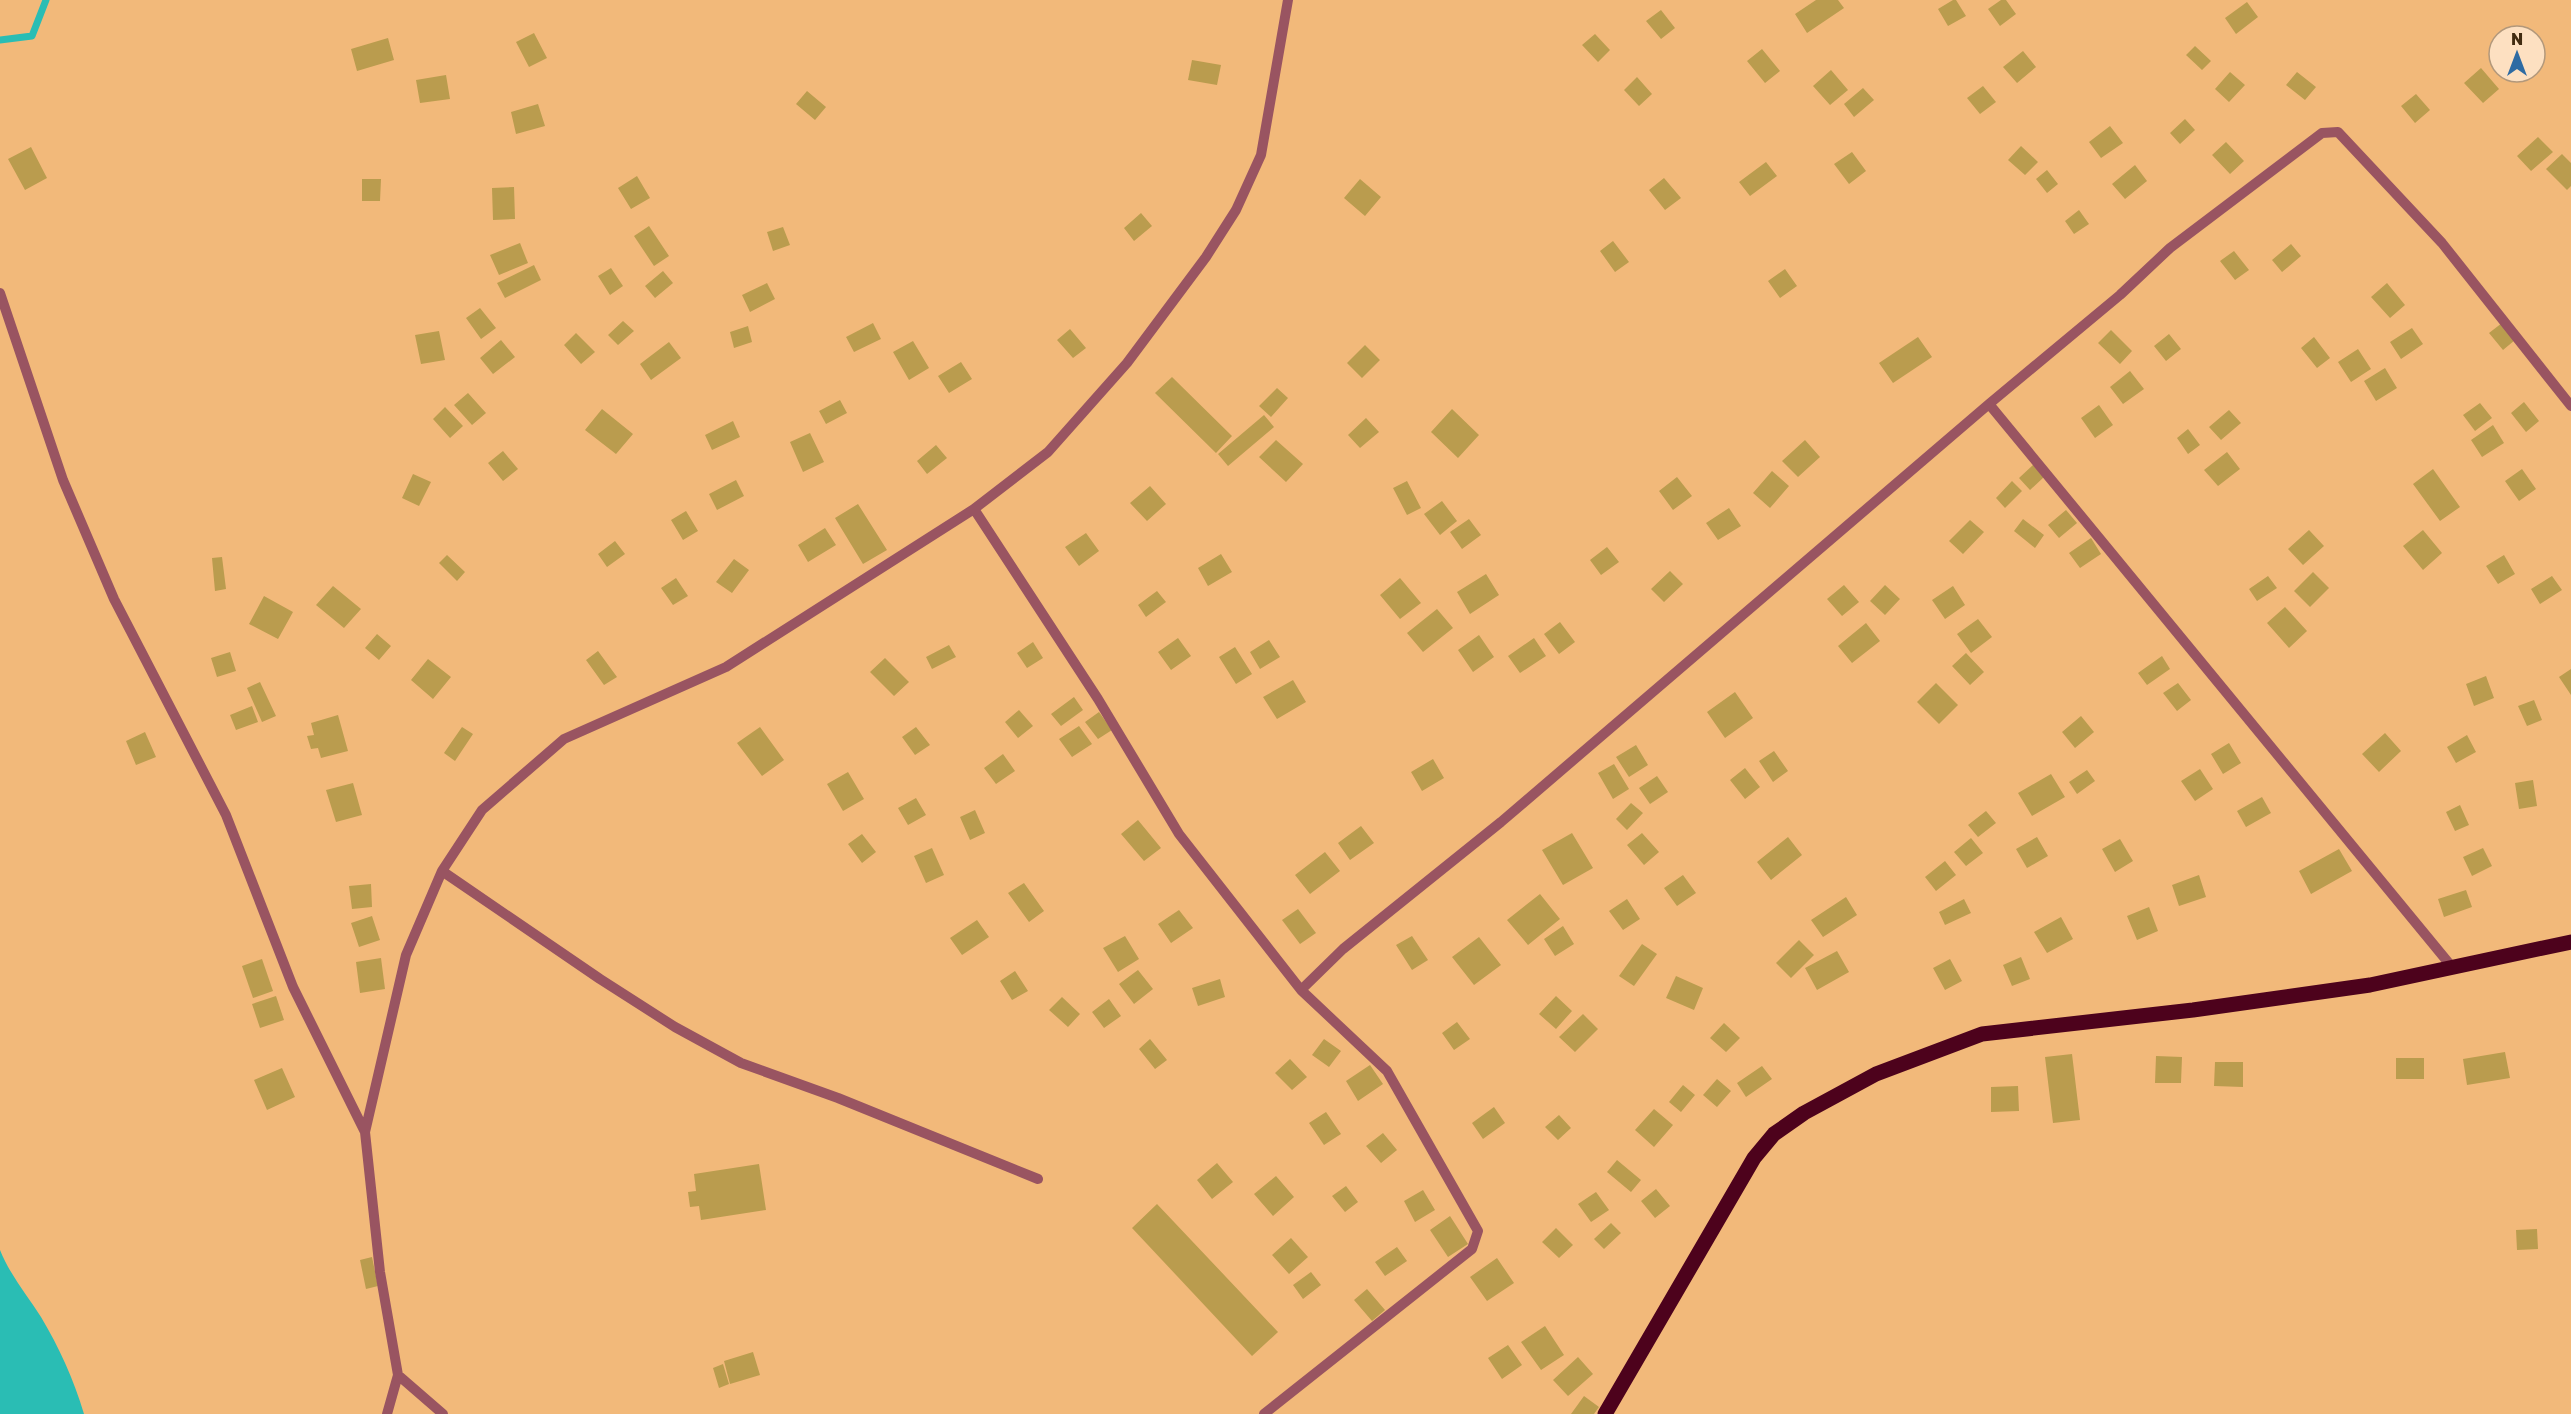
<svg xmlns="http://www.w3.org/2000/svg" width="2571" height="1414" font-family="'Golos Text',sans-serif">
	<style>
		.water { fill: #2abdb4 }
		.lines { fill: none; stroke-linecap: round; stroke-linejoin: round }
		.stream { stroke: #2abdb4; stroke-width: 7 }
		.building { fill: #ba9c4e }
		.minor { stroke: #995461; stroke-width: 10 }
		.major { stroke: #4d021c; stroke-width: 15 }
	</style>
	<rect width="100%" height="100%" fill="#f2b97a"/>
	<path class="water" d="M0 1250C10 1275 27 1295 41 1317 59 1347 74 1380 84 1414H0Z"/>
	<g class="lines">
		<path class="stream" d="M0 40 32 36 46 0"/>
	</g>
	<path class="building" d="M1816 0H1838L1844 8 1807 33 1795 14Z
		M1953 0H1956L1966 16 1948 26 1938 9Z
		M2001 0H2006L2016 14 2000 26 1988 9Z
		M2247 2 2258 17 2236 34 2225 18Z
		M1661 10 1675 28 1661 39 1646 21Z
		M534 33 547 58 529 67 516 42Z
		M1595 34 1610 50 1598 62 1582 45Z
		M388 38 394 60 357 71 351 49Z
		M2195 46 2211 61 2202 70 2186 55Z
		M1762 49 1780 71 1765 83 1747 61Z
		M2023 51 2036 67 2017 83 2003 67Z
		M1192 60 1221 65 1217 85 1188 80Z
		M2481 68 2499 89 2483 103 2464 83Z
		M1831 70 1848 90 1830 105 1813 86Z
		M2230 72 2245 85 2229 102 2215 89Z
		M2297 72 2316 87 2305 100 2286 85Z
		M446 75 450 99 420 103 416 80Z
		M1637 77 1652 94 1639 106 1624 90Z
		M1983 86 1996 102 1980 114 1967 98Z
		M1863 88 1874 100 1854 117 1844 104Z
		M807 91 826 107 815 120 796 104Z
		M2416 94 2430 110 2415 123 2401 106Z
		M538 104 545 126 516 134 511 112Z
		M2185 119 2195 130 2180 144 2170 133Z
		M2110 126 2123 143 2101 158 2089 142Z
		M2538 137 2553 152 2531 171 2517 156Z
		M2226 142 2244 161 2230 174 2212 155Z
		M2021 146 2038 162 2025 175 2008 160Z
		M31 147 47 178 25 190 8 159Z
		M1852 152 1866 171 1849 184 1834 164Z
		M2562 154 2571 163V186L2567 190 2546 169Z
		M1766 162 1777 176 1750 196 1739 182Z
		M2135 165 2147 181 2125 199 2112 184Z
		M2047 170 2058 184 2047 193 2036 179Z
		M637 176 650 198 631 209 618 188Z
		M1664 178 1681 198 1665 210 1649 190Z
		M362 179H381L380 201H362Z
		M1360 179 1381 197 1365 216 1344 198Z
		M514 187 515 219 493 220 492 188Z
		M2079 210 2089 224 2074 234 2065 221Z
		M1141 213 1152 226 1134 241 1124 228Z
		M649 226 669 256 654 266 634 236Z
		M783 227 790 245 773 251 767 232Z
		M1613 241 1629 262 1615 272 1600 251Z
		M520 243 528 263 499 275 490 255Z
		M2291 244 2301 256 2282 272 2272 260Z
		M2234 251 2249 270 2235 280 2220 261Z
		M534 265 541 280 505 298 497 283Z
		M611 268 623 286 610 295 598 276Z
		M1785 269 1797 286 1780 298 1768 281Z
		M663 271 673 283 655 298 645 286Z
		M767 283 775 299 750 312 742 295Z
		M2387 283 2405 305 2390 318 2371 297Z
		M480 308 496 328 481 339 466 318Z
		M623 321 634 331 618 345 608 335Z
		M873 323 881 339 854 352 846 337Z
		M2502 323 2515 340 2503 350 2489 333Z
		M748 326 752 342 734 348 730 332Z
		M2412 328 2423 344 2401 359 2390 342Z
		M1070 329 1086 348 1073 358 1057 340Z
		M2111 330 2132 351 2120 364 2098 343Z
		M439 331 445 360 421 364 415 335Z
		M576 333 595 352 581 364 564 345Z
		M2169 334 2181 349 2166 361 2154 346Z
		M1918 337 1932 357 1893 383 1879 363Z
		M2314 337 2330 358 2317 368 2301 348Z
		M501 340 515 357 493 374 480 358Z
		M913 341 929 368 909 380 893 352Z
		M669 342 681 358 651 380 640 364Z
		M1365 345 1380 360 1362 378 1347 363Z
		M2358 349 2371 369 2351 382 2338 362Z
		M961 362 972 379 949 393 938 376Z
		M2385 368 2397 388 2376 401 2364 381Z
		M2130 371 2144 389 2123 404 2110 387Z
		M1172 377 1232 436 1216 453 1155 393Z
		M1277 388 1288 398 1271 417 1259 406Z
		M468 393 486 413 472 425 454 405Z
		M840 400 847 413 826 424 819 411Z
		M2524 402 2539 421 2526 432 2511 413Z
		M2480 403 2492 418 2475 431 2463 415Z
		M2099 405 2113 425 2095 438 2081 418Z
		M445 407 463 426 450 438 433 419Z
		M602 409 633 434 616 454 585 430Z
		M1452 409 1479 435 1458 458 1431 432Z
		M2229 410 2241 423 2221 440 2209 427Z
		M1264 415 1274 427 1228 466 1218 454Z
		M1366 418 1379 432 1360 448 1348 435Z
		M733 421 740 437 712 450 705 435Z
		M2493 425 2504 443 2482 457 2471 440Z
		M2188 429 2200 445 2188 454 2177 438Z
		M810 433 824 462 803 472 790 442Z
		M1276 440 1303 464 1286 482 1259 457Z
		M1805 440 1820 457 1798 477 1782 461Z
		M936 445 947 458 927 474 917 461Z
		M503 451 518 469 503 481 488 463Z
		M2227 452 2240 469 2218 486 2204 470Z
		M2033 465 2044 477 2030 490 2019 478Z
		M2433 469 2460 507 2440 521 2413 484Z
		M2522 469 2536 489 2519 501 2505 481Z
		M1772 471 1789 486 1770 508 1753 493Z
		M413 474 431 482 419 506 402 498Z
		M1677 477 1692 496 1673 510 1659 491Z
		M736 480 744 496 717 510 709 494Z
		M1407 481 1421 508 1407 515 1393 488Z
		M2012 481 2022 491 2005 508 1996 498Z
		M1150 486 1166 504 1147 521 1130 503Z
		M1442 501 1457 521 1440 535 1424 514Z
		M858 504 887 550 863 564 835 518Z
		M1729 508 1741 526 1718 540 1706 523Z
		M2066 510 2077 523 2059 538 2048 525Z
		M686 511 698 531 683 540 671 520Z
		M1469 519 1481 535 1462 549 1450 532Z
		M2023 519 2044 535 2035 548 2014 531Z
		M1970 520 1984 532 1963 554 1949 541Z
		M825 528 836 545 808 562 798 545Z
		M2309 530 2324 546 2303 565 2288 549Z
		M2423 530 2442 553 2423 570 2403 546Z
		M1086 533 1099 551 1079 566 1065 547Z
		M2091 538 2101 554 2080 568 2069 553Z
		M615 541 625 554 607 567 598 554Z
		M1607 547 1619 562 1601 575 1590 560Z
		M1221 554 1232 572 1208 586 1198 568Z
		M447 555 465 572 457 581 439 563Z
		M2504 555 2515 574 2498 584 2486 566Z
		M222 557 226 589 215 591 212 558Z
		M734 559 749 570 732 593 716 582Z
		M1670 571 1683 584 1664 602 1651 589Z
		M2313 572 2329 588 2310 607 2294 591Z
		M1486 574 1499 595 1470 614 1457 592Z
		M2268 576 2277 588 2257 601 2249 589Z
		M2552 576 2562 590 2540 604 2531 589Z
		M676 578 688 596 673 605 661 588Z
		M1400 578 1421 603 1400 619 1380 595Z
		M1844 585 1859 602 1842 616 1827 599Z
		M1885 585 1900 599 1885 615 1870 601Z
		M333 586 361 609 344 628 316 605Z
		M1953 586 1965 605 1945 619 1932 600Z
		M1157 591 1166 602 1146 617 1138 605Z
		M264 596 293 612 278 639 249 624Z
		M2285 607 2307 631 2289 648 2267 623Z
		M1437 609 1453 628 1423 652 1407 633Z
		M1978 619 1992 637 1971 653 1957 634Z
		M1560 622 1575 642 1559 654 1544 634Z
		M1866 623 1880 641 1852 663 1838 646Z
		M377 634 391 646 379 660 365 648Z
		M1479 635 1494 657 1473 672 1458 650Z
		M1178 638 1191 656 1171 670 1158 652Z
		M1534 638 1546 656 1520 673 1508 656Z
		M1269 640 1280 657 1260 669 1250 652Z
		M1033 642 1043 658 1027 668 1017 653Z
		M949 645 956 657 932 669 926 657Z
		M1235 647 1252 674 1236 684 1219 657Z
		M598 651 617 677 604 685 586 660Z
		M230 652 236 671 217 677 211 658Z
		M1966 653 1984 672 1970 685 1952 666Z
		M2162 656 2170 669 2147 685 2138 673Z
		M885 658 909 682 894 696 870 672Z
		M428 659 451 677 433 699 411 680Z
		M2571 669V695L2559 677Z
		M2486 676 2494 698 2474 706 2466 684Z
		M1293 680 1306 702 1277 719 1263 697Z
		M260 682 276 716 262 722 247 688Z
		M1936 683 1958 705 1939 724 1917 702Z
		M2178 683 2191 700 2177 711 2163 693Z
		M1735 692 1753 718 1725 738 1707 712Z
		M1074 697 1083 710 1061 726 1051 714Z
		M2534 700 2542 720 2527 726 2518 706Z
		M252 706 258 722 236 730 230 715Z
		M1019 710 1033 726 1018 738 1005 722Z
		M1099 712 1112 730 1098 739 1085 722Z
		M338 715 348 751 321 758 318 748 311 749 307 736 314 735 311 723Z
		M2081 716 2094 732 2075 748 2062 732Z
		M1079 726 1092 744 1072 757 1059 739Z
		M462 727 473 734 455 761 444 753Z
		M760 727 784 760 762 776 737 743Z
		M916 727 930 745 915 755 902 737Z
		M145 732 156 757 136 765 126 741Z
		M2385 733 2401 751 2379 772 2362 754Z
		M2467 735 2476 752 2456 763 2447 747Z
		M2229 743 2241 763 2223 774 2211 754Z
		M1636 745 1648 765 1629 777 1616 757Z
		M1774 751 1788 771 1773 782 1759 761Z
		M1003 754 1015 771 996 784 984 768Z
		M1433 759 1444 778 1422 791 1411 772Z
		M1614 764 1629 789 1613 799 1598 773Z
		M1745 768 1760 787 1745 799 1730 780Z
		M2200 769 2213 789 2195 801 2181 781Z
		M2087 770 2095 781 2077 794 2069 782Z
		M848 772 864 799 843 811 827 784Z
		M2051 774 2065 797 2032 816 2018 793Z
		M1657 776 1668 792 1650 804 1639 788Z
		M2533 780 2537 806 2519 809 2515 783Z
		M353 783 362 815 336 822 326 790Z
		M2262 797 2271 813 2246 827 2237 811Z
		M916 798 926 815 908 825 898 808Z
		M1631 803 1643 813 1627 830 1616 819Z
		M2460 805 2469 825 2455 831 2446 812Z
		M975 810 985 833 970 840 960 817Z
		M1986 811 1996 823 1978 837 1968 825Z
		M1138 820 1161 848 1144 861 1121 834Z
		M1361 826 1374 843 1350 860 1338 843Z
		M1572 833 1593 868 1563 885 1542 850Z
		M1642 833 1659 852 1644 865 1627 845Z
		M862 834 876 852 862 863 848 844Z
		M1788 837 1802 855 1771 880 1757 862Z
		M2037 837 2048 856 2027 868 2016 849Z
		M1971 838 1983 853 1966 866 1954 852Z
		M2120 839 2133 861 2115 872 2102 849Z
		M932 848 944 875 926 883 914 856Z
		M2483 848 2492 866 2472 876 2463 857Z
		M2339 849 2352 871 2311 894 2299 871Z
		M1325 852 1340 871 1310 894 1295 875Z
		M1945 861 1956 875 1936 891 1925 877Z
		M1683 875 1696 893 1677 906 1664 888Z
		M2199 875 2206 897 2179 906 2172 885Z
		M1024 883 1044 911 1029 922 1008 893Z
		M371 884 372 907 352 909 349 886Z
		M2466 890 2472 907 2444 917 2438 899Z
		M1540 894 1560 919 1528 945 1507 920Z
		M1846 897 1857 915 1823 937 1811 920Z
		M1627 899 1640 919 1623 930 1609 911Z
		M1964 899 1971 913 1945 925 1939 912Z
		M2149 907 2158 931 2137 940 2127 916Z
		M1298 909 1316 933 1300 944 1282 920Z
		M1179 910 1193 928 1171 943 1158 924Z
		M372 916 380 940 359 947 351 923Z
		M2061 917 2073 939 2047 953 2034 932Z
		M977 920 989 937 962 955 950 938Z
		M1563 926 1574 944 1555 956 1544 939Z
		M1125 936 1139 959 1118 972 1103 948Z
		M1412 936 1428 960 1412 970 1396 945Z
		M1479 937 1501 965 1474 985 1452 957Z
		M1799 940 1814 955 1791 978 1776 963Z
		M1642 944 1657 954 1634 986 1619 976Z
		M1837 951 1849 972 1817 990 1805 968Z
		M2021 957 2030 979 2012 986 2003 965Z
		M381 958 385 989 360 993 356 962Z
		M262 959 273 991 253 998 242 966Z
		M1950 959 1962 981 1945 990 1933 968Z
		M1138 970 1153 989 1134 1004 1119 984Z
		M1015 971 1028 991 1012 1000 1000 981Z
		M1676 976 1703 988 1694 1010 1666 998Z
		M1220 979 1225 997 1198 1006 1192 988Z
		M276 996 284 1020 260 1028 252 1004Z
		M1556 996 1572 1011 1556 1029 1539 1014Z
		M1062 997 1080 1014 1068 1027 1049 1010Z
		M1109 999 1121 1016 1104 1028 1092 1012Z
		M1583 1014 1598 1029 1575 1052 1559 1037Z
		M1457 1022 1470 1039 1454 1050 1442 1033Z
		M1724 1023 1740 1038 1726 1052 1710 1038Z
		M1150 1039 1167 1060 1155 1069 1139 1049Z
		M1324 1039 1341 1051 1329 1067 1312 1055Z
		M2505 1052 2510 1078 2467 1085 2463 1059Z
		M2072 1054 2080 1120 2053 1123 2045 1057Z
		M2156 1056 2182 1057 2181 1083H2155Z
		M2396 1058H2424V1079H2396Z
		M1290 1059 1307 1077 1292 1090 1275 1073Z
		M2215 1062H2243V1087L2214 1086Z
		M1370 1065 1383 1084 1358 1101 1346 1081Z
		M1762 1066 1772 1079 1746 1097 1737 1083Z
		M282 1068 295 1097 267 1110 254 1080Z
		M1717 1079 1731 1091 1717 1107 1703 1095Z
		M1683 1085 1695 1095 1681 1112 1669 1102Z
		M2018 1086 2019 1111 1991 1112V1087Z
		M1494 1107 1505 1123 1483 1139 1472 1123Z
		M1654 1109 1673 1125 1654 1147 1635 1130Z
		M1326 1112 1341 1134 1324 1145 1309 1123Z
		M1559 1115 1571 1128 1558 1140 1545 1127Z
		M1383 1133 1397 1150 1381 1163 1366 1146Z
		M1617 1160 1641 1180 1631 1192 1607 1172Z
		M1217 1163 1233 1182 1212 1199 1197 1180Z
		M759 1164 766 1210 701 1220 699 1206 690 1207 688 1192 696 1191 694 1174Z
		M1276 1176 1294 1197 1273 1216 1254 1194Z
		M1346 1186 1358 1202 1345 1212 1332 1196Z
		M1656 1189 1670 1206 1655 1218 1641 1201Z
		M1423 1190 1435 1210 1415 1222 1404 1201Z
		M1596 1192 1609 1210 1591 1222 1578 1204Z
		M1157 1204 1278 1332 1252 1356 1132 1228Z
		M1450 1216 1468 1244 1448 1257 1430 1230Z
		M1611 1223 1621 1233 1604 1249 1594 1239Z
		M1556 1228 1573 1245 1559 1258 1542 1242Z
		M2537 1229 2538 1249 2517 1250 2516 1230Z
		M1291 1238 1308 1257 1289 1274 1272 1255Z
		M1397 1247 1407 1261 1385 1276 1375 1262Z
		M372 1257 378 1286 366 1289 360 1260Z
		M1497 1258 1514 1283 1487 1301 1470 1277Z
		M1311 1272 1321 1285 1303 1299 1293 1285Z
		M1367 1289 1385 1310 1372 1321 1354 1300Z
		M1545 1326 1564 1355 1541 1370 1521 1342Z
		M1508 1345 1522 1365 1502 1379 1488 1358Z
		M753 1352 760 1375 730 1384 724 1361Z
		M1578 1357 1593 1374 1568 1396 1553 1380Z
		M723 1364 729 1384 719 1388 713 1368Z
		M1584 1396 1599 1407 1594 1414H1571Z"/>
	<g class="lines">
		<path class="minor" d="M0 293 63 480 114 599 226 815 293 987 365 1132
			M1989 404 2452 967
			M974 509 1098 699 1179 834 1301 990 1387 1071 1478 1231 1472 1249 1264 1414
			M442 871 600 979 675 1027 741 1063 838 1098 1038 1179
			M1301 990 1343 949 1501 822 1989 404 2120 295 2170 248 2322 133 2338 132 2442 243 2571 406
			M398 1375 443 1414
			M387 1414 398 1375 380 1272 365 1132 406 955 442 871 482 810 564 739 726 667 974 509 1048 452 1127 363 1206 257 1236 210 1261 155 1288 0"/>
		<path class="major" d="M1605 1414 1754 1158 1774 1134 1804 1113 1876 1074 1982 1034 2193 1010 2370 985 2571 942"/>
	</g>
	<g transform="translate(2517 54)"><circle r="28" fill="#fde0c1" stroke="#b2987b" stroke-width="1.5"/>
	<path d="M0-4.5L10 22L0 15L-10 22Z" fill="#2e6ba3"/>
	<text y="-9" font-size="16" font-weight="bold" text-anchor="middle" fill="#422c11">N</text>
	</g>
</svg>
